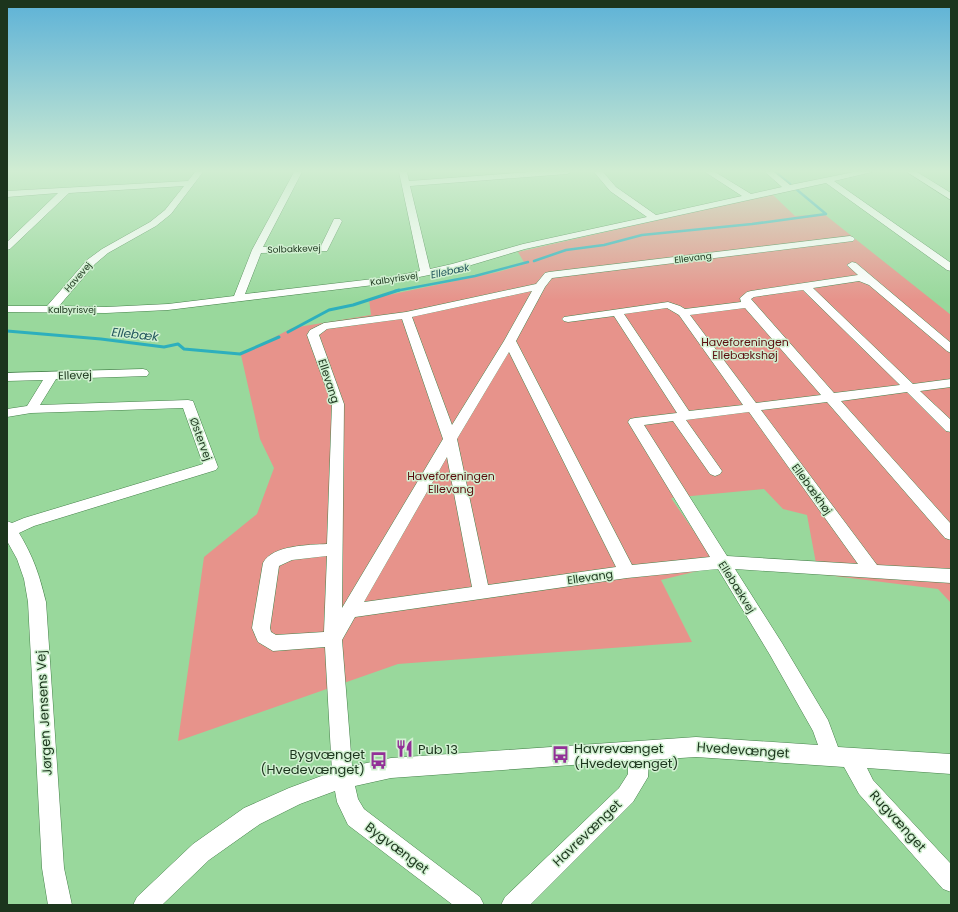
<svg xmlns="http://www.w3.org/2000/svg" width="958" height="912" font-family="Poppins,sans-serif">
	<style>
		.green { fill: #e7938b }
		.lines { fill: none; stroke-linecap: round; stroke-linejoin: round }
		.stream-far1 { stroke: #2dafbd; stroke-width: 2.5 }
		.stream { stroke: #2dafbd; stroke-width: 3 }
		.minor-casing { stroke: #45814a; stroke-width: 1 }
		.minor { fill: #fff; fill-rule: evenodd }
		.labels { text-anchor: middle; dominant-baseline: central; stroke-width: 3; stroke-linejoin: round; paint-order: stroke }
		.far-street-label { font-size: 9px; fill: #1c351d; stroke: #d1f0d1 }
		.far-water-label { font-size: 10px; font-style: italic; fill: #24585e; stroke: #d1f0d1 }
		.park-label { font-size: 11px; fill: #5b0c0e; stroke: #d1f0d1 }
		.street-label { font-size: 11px; fill: #1c351d; stroke: #d1f0d1 }
		.water-label { font-size: 12px; font-style: italic; fill: #24585e; stroke: #d1f0d1 }
		.near-street-label { font-size: 13px; fill: #1c351d; stroke: #d1f0d1 }
		.near-poi-label { font-size: 13px; fill: #1c351d; stroke: #d1f0d1; text-anchor: start }
	</style>
	<rect width="100%" height="100%" fill="#99d89c"/>
	<path class="green" d="M772 194 795 216 824 214 951 315V603L938 589 818 574 807 515 783 509 764 489 671 498 718 566 661 580 692 642 398 664 178 741 204 557 257 514 274 468 260 439 241 355 292 328 371 315 369 299 498 272 525 264 518 252Z"/>
	<g class="lines">
		<path class="stream-far1" d="M775 172 790 184
			M534 261 566 250 604 245 642 235 752 224 826 214 796 189
			M395 291 475 276 528 262"/>
		<path class="stream" d="M7 331 101 339 164 347 178 344 184 349 240 354 279 337
			M288 332 329 310 353 305 399 290"/>
		<defs>
			<path id="minor" d="M195 172H203L171 214 156 226 108 253 95 264 59 306 106 307 168 304 234 296 252 250 294 172H302L263 247 321 246 334 219H340L342 221 327 251 261 253 245 294 390 277 420 271 399 172H407L409 181 529 172H571L567 174 410 186 430 269 452 264 523 244 647 217 610 191 594 172H603L616 187 656 215 742 196 705 172H715L751 194 782 187 765 172H774L790 185 854 172H872L834 181 951 263V271L947 270 826 183 525 249 458 269 390 283 168 310 106 313 7 312V306H47L87 260 102 249 150 222 165 210 184 186 69 193 10 249 7 250V242L58 193 7 197V191L188 181Z
				M907 172H917L951 193V200Z
				M850 236 853 237 855 239 853 241 552 278 545 287 516 341 632 565 710 557 628 422 630 419 635 418 677 413 614 316 568 322 564 321 562 319 564 317 668 302 680 306 685 309 741 302 740 298 747 292 751 291 858 275 847 265 852 262 856 263 951 343V353L947 351 869 285 859 281 813 288 913 384 951 379V387L920 391 951 420V432L946 431 907 392 841 401 951 524V540L945 538 827 402 761 410 877 565 951 569V583L735 569 782 643 828 720 838 747 951 754V774L867 768 873 780 951 864V892L943 889 859 794 844 767 696 757 649 760 648 777 633 802 530 905H501L505 897 619 788 628 774V761L391 778 355 786 358 799 364 809 480 897 484 905H453L348 825 337 802 335 791 300 804 260 824 209 860 162 905H133L137 897 193 844 244 808 289 788 332 772 325 647 273 651 258 642 252 628 263 563C272 545 309 545 327 544L332 404 307 335 310 330 324 323 406 312 536 284 545 273 549 272ZM803 290 900 385 834 393 751 299 754 297ZM532 291 504 341 452 425 412 317ZM667 308 679 315 743 405 689 411 624 314ZM745 308 821 395 756 403 690 315ZM402 319 443 439 342 608 344 404 319 335 327 329ZM509 352 616 567 488 585 457 439ZM749 412 858 564 727 556 644 425 673 421 710 474 715 476 720 474 722 471 686 420ZM447 457 472 587 364 602ZM327 556 324 632 276 635 271 632 270 628 279 566 292 560ZM718 569 770 655 813 731 818 745 696 737 391 758 352 766 342 640 355 617 627 578Z
				M143 369 147 370 149 373 147 376 56 379 40 405 188 400 193 401 218 467 216 470 34 526 19 533C34 558 39 574 46 602L64 868 72 905H48L42 868 28 602 24 579 17 559 7 541V521L12 523 24 518 203 464 183 408 31 413 7 417V409L27 406 43 380 7 381V373Z"/>
		</defs>
		<use href="#minor" class="minor-casing"/>
		<use href="#minor" class="minor"/>
	</g>
	<linearGradient id="sky" x2="0" y2="1"><stop stop-color="#5db2d7"/><stop offset="0.57" stop-color="#d1edd2"/><stop offset="1" stop-color="#d1edd2" stop-opacity="0"/></linearGradient>
	<rect width="958" height="300" fill="url(#sky)"/>
	<defs>
		<symbol id="restaurant-bare" viewBox="-9 -9 18 18"><path d="M-5-6h1v4h1v-4h1v4h1v-4h1v5L-1.5 .5V6h-2V.5L-5-1ZM5-6V6H3V1.5H1.5Q1.5-4 5-6Z" fill="#923097" stroke="#d1f0d1" stroke-width="2.5" paint-order="stroke"/></symbol>
		<symbol id="bus-bare" viewBox="-9 -9 18 18"><path d="M-5-6H5V4H4V6H2V4H-2V6H-4V4H-5ZM-3.5-4V0h7V-4ZM-3.5 1.2v1.5H-2V1.2ZM2 1.2v1.5H3.5V1.2Z" fill="#923097" stroke="#d1f0d1" stroke-width="2.5" paint-order="stroke"/></symbol>
	</defs>
	<g fill-rule="evenodd">
		<use href="#restaurant-bare" x="392" y="736" width="25" height="25"/>
		<use href="#bus-bare" x="548" y="742" width="25" height="25"/>
		<use href="#bus-bare" x="366" y="748" width="25" height="25"/>
	</g>
	<g class="labels">
		<g class="far-street-label">
			<text transform="translate(294 249) rotate(-2)">Solbakkevej</text>
			<text transform="translate(693 258) rotate(-7)">Ellevang</text>
			<text transform="translate(78 277) rotate(-49)">Havevej</text>
			<text transform="translate(394 279) rotate(-9)">Kalbyrisvej</text>
			<text x="72" y="310">Kalbyrisvej</text>
		</g>
		<g class="far-water-label">
			<text transform="translate(450 271) rotate(-12)">Ellebæk</text>
		</g>
		<g class="park-label">
			<text x="745" y="342">Haveforeningen<tspan x="745" dy="13">Ellebækshøj</tspan></text>
			<text x="451" y="476">Haveforeningen<tspan x="451" dy="13">Ellevang</tspan></text>
		</g>
		<g class="street-label">
			<text transform="translate(75 375) rotate(-2)">Ellevej</text>
			<text transform="translate(329 381) rotate(72)">Ellevang</text>
			<text transform="translate(201 439) rotate(70)">Østervej</text>
			<text transform="translate(812 489) rotate(54)">Ellebækhøj</text>
			<text transform="translate(590 577) rotate(-8)">Ellevang</text>
			<text transform="translate(737 587) rotate(58)">Ellebækvej</text>
		</g>
		<g class="water-label">
			<text transform="translate(135 334) rotate(6)">Ellebæk</text>
		</g>
		<g class="near-street-label">
			<text transform="translate(44 713) rotate(-93)">Jørgen Jensens Vej</text>
			<text transform="translate(743 750) rotate(4)">Hvedevænget</text>
			<text transform="translate(898 821) rotate(48)">Rugvænget</text>
			<text transform="translate(587 833) rotate(-44)">Havrevænget</text>
			<text transform="translate(397 848) rotate(37)">Bygvænget</text>
		</g>
		<g class="near-poi-label">
			<text x="574" y="748">Havrevænget<tspan x="574" dy="15">(Hvedevænget)</tspan></text>
			<text x="418" y="749">Pub 13</text>
			<text x="365" y="754" text-anchor="end">Bygvænget<tspan x="365" dy="15">(Hvedevænget)</tspan></text>
		</g>
	</g>
	<rect width="958" height="912" fill="none" stroke="#1c351d" stroke-width="16"/>
</svg>
